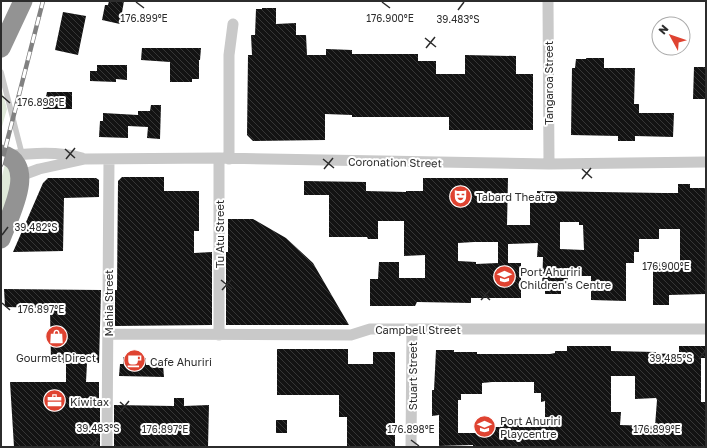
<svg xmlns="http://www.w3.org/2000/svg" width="707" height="448" font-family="'Golos Text',sans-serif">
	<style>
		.green { fill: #dfe9d9 }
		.building { fill: url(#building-back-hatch); fill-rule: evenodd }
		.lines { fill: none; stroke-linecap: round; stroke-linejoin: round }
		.lane { stroke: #c9c9c9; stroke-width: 5.5 }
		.street { stroke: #c9c9c9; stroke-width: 11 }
		.highway { stroke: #939393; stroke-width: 19 }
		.rail-casing { stroke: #818181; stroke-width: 4.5 }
		.rail { stroke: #fff; stroke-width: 3; stroke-dasharray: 9; stroke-linecap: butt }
		.ticks { fill: none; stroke: #2c2c2c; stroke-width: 1.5 }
		.labels { text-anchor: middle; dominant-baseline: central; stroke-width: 4; stroke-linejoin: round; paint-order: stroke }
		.street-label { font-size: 11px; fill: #2c2c2c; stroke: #fff }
		.poi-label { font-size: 11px; fill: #2c2c2c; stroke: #fff; text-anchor: start }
		.ticks-label { font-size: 10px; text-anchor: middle; fill: #2c2c2c; stroke: #fff; stroke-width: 4; stroke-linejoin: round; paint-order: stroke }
	</style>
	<defs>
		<pattern id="building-back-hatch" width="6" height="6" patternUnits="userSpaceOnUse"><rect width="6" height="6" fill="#131313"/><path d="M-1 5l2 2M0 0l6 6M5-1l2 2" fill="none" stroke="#363636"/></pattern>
	</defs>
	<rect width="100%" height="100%" fill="#fff"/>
	<path class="green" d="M1 87 7 109 1 130Z
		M5 164 15 177 1 222V180Z"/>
	<path class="building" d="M109 1H124L120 24 102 20 105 5H108Z
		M262 8H276V24L296 23V35H306L307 55H326V49L352 50V54H418V61H436V74H465V55L516 56V74H533V130H449V117H352V115L325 114V140L253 141 247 135 248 55H252L251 35H255L256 9H262Z
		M63 12 86 16 78 55 55 50Z
		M142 48H201L200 60H199V79H192V82H170V62L141 60Z
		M586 58H604V68H635L634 104H639V113H674L673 137 635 136V141H618V136L571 135 572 68H575L576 59H586Z
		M97 65H127V80L116 79V82L90 81V71H97Z
		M694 67H706V99H693Z
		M47 92H72V109H43Z
		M151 105H161L160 139 147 138 148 127 128 126V138L99 137 100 121H103V113L138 115V111H150Z
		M122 177H164V191H199V231H194V253L212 252V325L115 326V290H117L118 181Z
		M48 178H96L99 180V197L64 198 63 251 13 252 43 183Z
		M423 178H508L507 225H530V194H537V191L663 193H678V184H690V188H706V294L669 295V305H653V263L680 262V229H659V239H639V252H634V263H626V301L591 300V276H568L567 289H561V294H545V289H542L543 257H537L538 243 508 244V263H521V298H471V303L417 302 415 306H370V279H378L379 262H399V278H425V255L404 256V221H378V239H368L367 237H329V195H304V181L366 182V191L406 192V191H423ZM560 222H579V225H583L584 250 560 249ZM474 242H498V263L476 264V262L458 261V243Z
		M228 219H253L286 238 313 263 349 325H226V252H228Z
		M4 289 101 290 99 363H87L86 382H99V405H100V447H14L10 382H66V363H51L50 308 5 307Z
		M567 346H611V351L656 352V354L679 353V346H706V358H701V402H706V447L566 446V447H473V445L439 446V415L432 416V390H434L436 350H454V352H477V354H550L555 353V351H567ZM611 376H635V399L656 398 657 400 655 426 620 425 621 412H611ZM492 382H534V393H541V402L545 401V423H541L539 427H519V423H500V427H478V433H458V400H461V394H482V383Z
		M277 349H348V364H373V352H395V447H347V417H339V395H277Z
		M123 357 146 358V365H163L164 377 119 376 120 364H123Z
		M174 398H184V406L209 405 208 447H114V405L174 406Z
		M276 420H287V433H276Z"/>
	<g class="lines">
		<path class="lane" d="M1 72 22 154"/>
		<path class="street" d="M548 1 549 164
			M7 156C32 153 58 151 82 158
			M219 158V335
			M229 159V55L233 24
			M20 176 39 169 85 159 219 158 549 164 706 162
			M108 334 351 335 370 329H706
			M107 447 109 159
			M411 447 412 329"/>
		<path class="highway" d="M1 48 23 1
			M1 154C39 163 9 217 1 239"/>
		<defs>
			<path id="rail" d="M1 165 43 1"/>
		</defs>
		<use href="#rail" class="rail-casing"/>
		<use href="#rail" class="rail"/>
	</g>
	<path class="ticks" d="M136 2 144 8M382 2 390 8M458 10 464 2M425 38 436 47M426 48 435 37M2 96 10 103M65 149 75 158M66 159 75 148M323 159 334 168M324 169 333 158M582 169 592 178M582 179 591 168M2 235 8 227M697 266 705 273M221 280 232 289M222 290 231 280M480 291 490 300M481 300 490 290M2 303 10 310M699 359 705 351M120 402 130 411M120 412 129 401M165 440 172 446M411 440 419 446M657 440 665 446M92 446 98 438"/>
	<defs>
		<symbol id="theatre-disc" viewBox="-11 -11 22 22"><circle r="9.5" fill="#df4331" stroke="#fff"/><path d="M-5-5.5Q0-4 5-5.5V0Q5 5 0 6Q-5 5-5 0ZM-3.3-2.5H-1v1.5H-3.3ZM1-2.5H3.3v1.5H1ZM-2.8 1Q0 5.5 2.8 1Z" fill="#fff"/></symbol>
		<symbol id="school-disc" viewBox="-11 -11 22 22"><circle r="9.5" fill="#df4331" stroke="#fff"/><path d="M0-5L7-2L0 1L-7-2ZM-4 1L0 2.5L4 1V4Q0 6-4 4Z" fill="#fff"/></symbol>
		<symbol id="shop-disc" viewBox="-11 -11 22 22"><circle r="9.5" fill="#df4331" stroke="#fff"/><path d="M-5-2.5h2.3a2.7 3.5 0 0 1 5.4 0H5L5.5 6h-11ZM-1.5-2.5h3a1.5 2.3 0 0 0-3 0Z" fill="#fff"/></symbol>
		<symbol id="cafe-disc" viewBox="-11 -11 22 22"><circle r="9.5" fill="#df4331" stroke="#fff"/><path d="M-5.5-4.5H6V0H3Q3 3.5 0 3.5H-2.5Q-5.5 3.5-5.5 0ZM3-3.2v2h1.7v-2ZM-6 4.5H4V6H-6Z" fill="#fff"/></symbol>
		<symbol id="office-disc" viewBox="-11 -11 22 22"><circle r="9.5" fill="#df4331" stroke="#fff"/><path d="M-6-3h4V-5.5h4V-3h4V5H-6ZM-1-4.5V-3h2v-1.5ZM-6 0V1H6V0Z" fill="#fff"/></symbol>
	</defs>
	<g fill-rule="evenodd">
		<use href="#theatre-disc" x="448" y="184" width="25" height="25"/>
		<use href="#school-disc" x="492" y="264" width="25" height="25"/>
		<use href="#shop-disc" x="44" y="324" width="25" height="25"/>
		<use href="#cafe-disc" x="122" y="348" width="25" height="25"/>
		<use href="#office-disc" x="42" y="388" width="25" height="25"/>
		<use href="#school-disc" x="472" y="414" width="25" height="25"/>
	</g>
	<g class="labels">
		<g class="street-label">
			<text transform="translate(548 83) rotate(-90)">Tangaroa Street</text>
			<text transform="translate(395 162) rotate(1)">Coronation Street</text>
			<text transform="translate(219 234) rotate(-90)">Tu Atu Street</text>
			<text transform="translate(108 303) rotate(-90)">Mahia Street</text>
			<text x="418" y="329">Campbell Street</text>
			<text transform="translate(412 376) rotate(-90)">Stuart Street</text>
		</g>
		<g class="poi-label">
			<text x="476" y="196">Tabard Theatre</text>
			<text x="520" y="271">Port Ahuriri<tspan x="520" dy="13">Children's Centre</tspan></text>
			<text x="56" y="357" text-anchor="middle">Gourmet Direct</text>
			<text x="150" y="361">Cafe Ahuriri</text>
			<text x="70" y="401">Kiwitax</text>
			<text x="500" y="420">Port Ahuriri<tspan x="500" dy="13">Playcentre</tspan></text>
		</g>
	</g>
	<g class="ticks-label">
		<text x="144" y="22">176.899°E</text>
		<text x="390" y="22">176.900°E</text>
		<text x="458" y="23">39.483°S</text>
		<text x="41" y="106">176.898°E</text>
		<text x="36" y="231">39.482°S</text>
		<text x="666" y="270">176.900°E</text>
		<text x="41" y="313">176.897°E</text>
		<text x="671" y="362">39.485°S</text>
		<text x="98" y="432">39.483°S</text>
		<text x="165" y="433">176.897°E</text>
		<text x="411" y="433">176.898°E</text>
		<text x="657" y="433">176.899°E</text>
	</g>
	<rect width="707" height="448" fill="none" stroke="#2c2c2c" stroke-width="4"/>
	<g transform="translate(671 36) rotate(310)"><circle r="19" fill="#ffffff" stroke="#ababab"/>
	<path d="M0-3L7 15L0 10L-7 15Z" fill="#df4331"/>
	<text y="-6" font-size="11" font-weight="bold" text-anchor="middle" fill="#2c2c2c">N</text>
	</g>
</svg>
